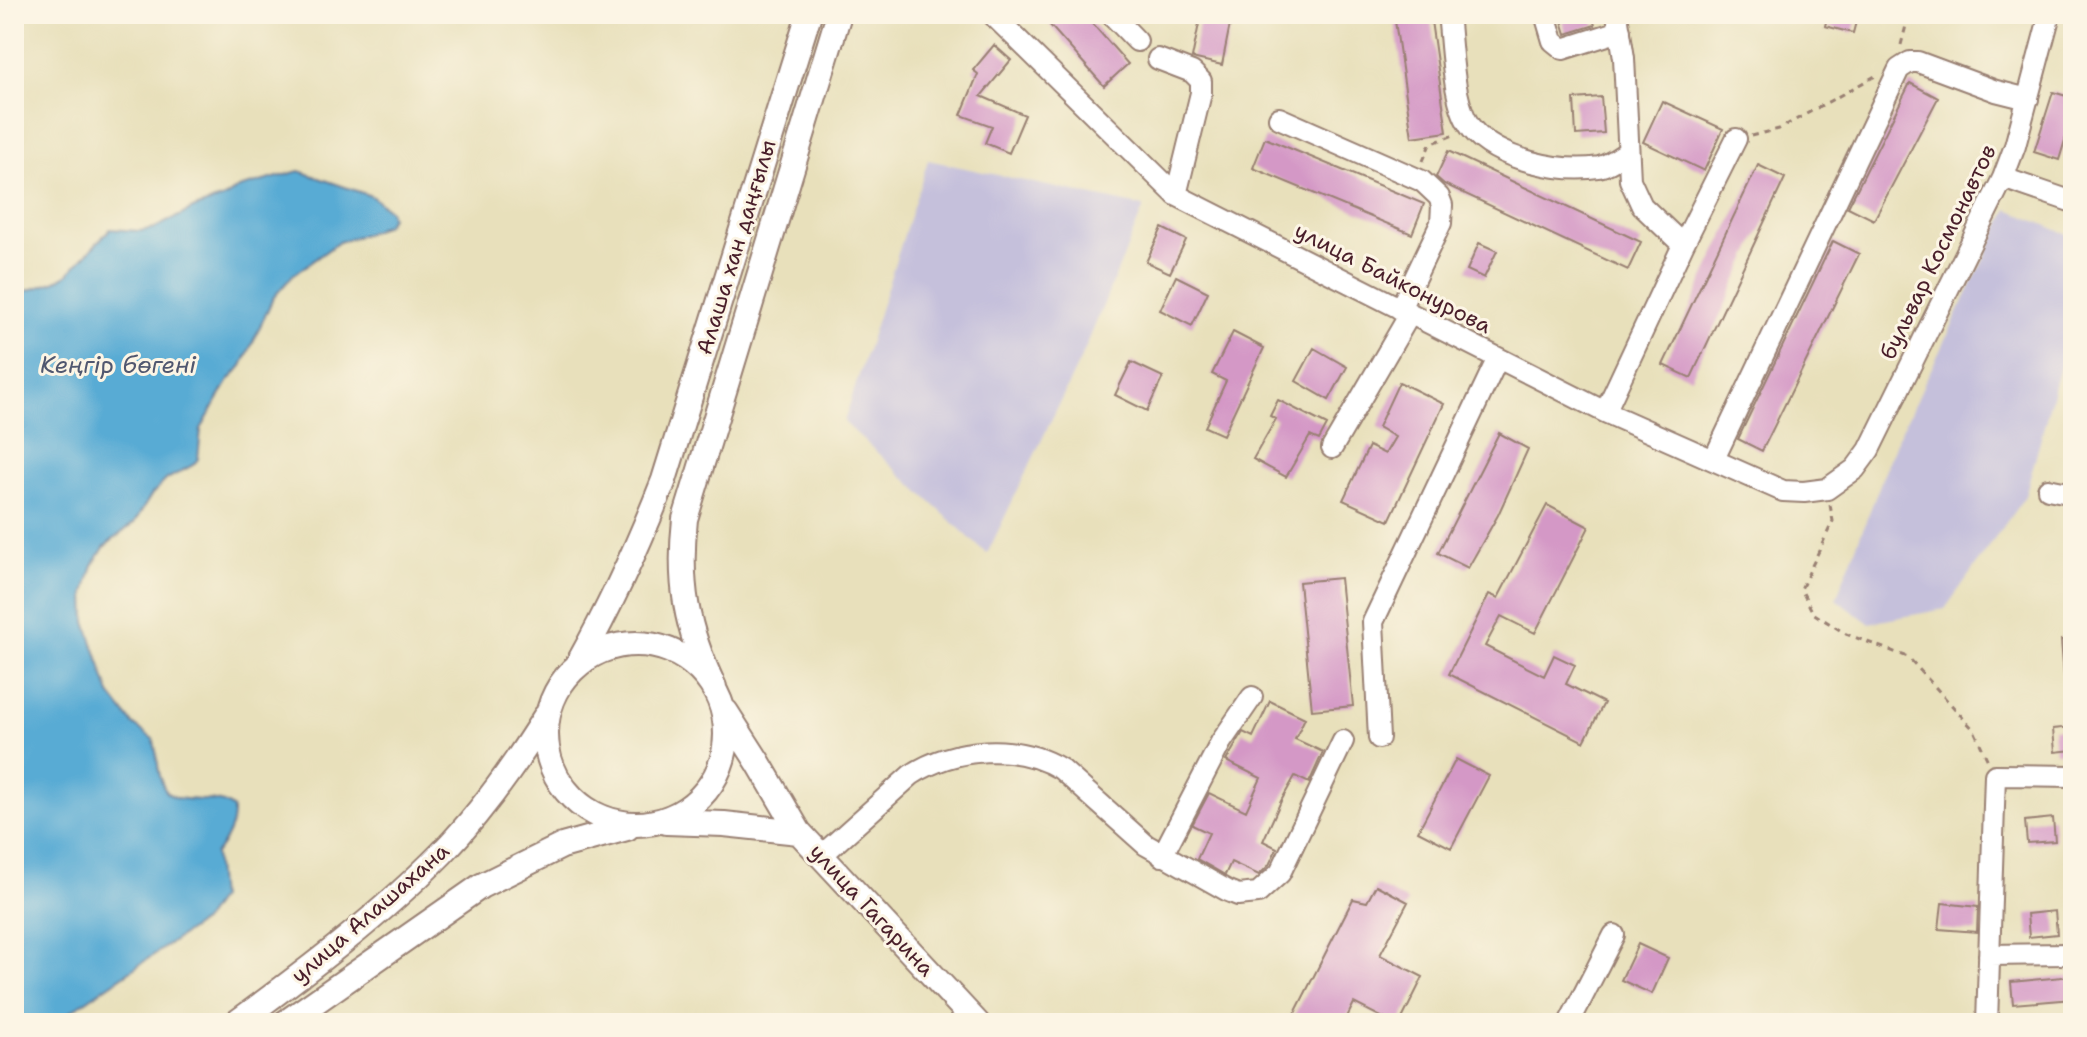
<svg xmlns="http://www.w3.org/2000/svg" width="2087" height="1037" font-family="'Shantell Sans',sans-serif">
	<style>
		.industrial { fill: #c5c0db }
		.water { fill: #59abd4; stroke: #526580; stroke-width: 2 }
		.building { fill: #d498c6 }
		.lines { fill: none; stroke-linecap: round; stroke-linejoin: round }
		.minor-casing { stroke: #998073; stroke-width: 24 }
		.major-casing { stroke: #998073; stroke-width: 28 }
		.path { stroke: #998073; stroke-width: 3; stroke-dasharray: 6 6; stroke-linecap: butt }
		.minor { stroke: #fff; stroke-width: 20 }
		.major { stroke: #fff; stroke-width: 24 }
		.labels { text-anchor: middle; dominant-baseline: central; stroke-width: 6; stroke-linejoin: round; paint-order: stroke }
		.street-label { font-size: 22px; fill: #4a1f2b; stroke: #fcf5e5 }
		.water-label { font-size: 24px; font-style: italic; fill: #50576f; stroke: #fcf5e5 }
	</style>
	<rect width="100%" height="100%" fill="#fcf5e5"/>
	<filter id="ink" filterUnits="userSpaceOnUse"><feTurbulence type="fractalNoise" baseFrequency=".0125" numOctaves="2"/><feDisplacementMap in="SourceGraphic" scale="16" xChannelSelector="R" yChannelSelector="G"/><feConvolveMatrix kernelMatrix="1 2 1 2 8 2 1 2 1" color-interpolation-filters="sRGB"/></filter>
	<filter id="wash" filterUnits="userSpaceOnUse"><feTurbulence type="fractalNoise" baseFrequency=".006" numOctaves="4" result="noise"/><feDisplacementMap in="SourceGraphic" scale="32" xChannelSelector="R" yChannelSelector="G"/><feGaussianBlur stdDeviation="1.8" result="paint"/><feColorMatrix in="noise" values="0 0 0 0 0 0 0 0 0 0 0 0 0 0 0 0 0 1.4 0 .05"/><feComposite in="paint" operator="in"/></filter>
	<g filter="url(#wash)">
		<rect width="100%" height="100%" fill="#e8e0bb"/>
		<path class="industrial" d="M928 160 1144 207 1083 354 987 554 844 422Z
			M2008 209 2073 237V319L2025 496 1945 609 1869 623 1836 599 1897 440Z"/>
		<path class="water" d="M299 171 371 196 389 210 391 217 387 224 368 233 339 242 293 275 273 298 242 366 228 382 201 429 198 459 193 465 167 479 152 494 134 523 105 546 93 565 85 593 86 622 110 694 133 724 153 739C159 755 156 772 164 788 175 809 215 791 233 809 234 826 225 842 215 854L219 898 203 921 54 1023H14V295L54 282 68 274 110 229 140 231 155 228 195 208 224 198 239 188Z"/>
		<g id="blocks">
			<path class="building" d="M1040 14H1084L1128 64 1104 86Z
				M1201 14H1232L1222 65 1192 58Z
				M1394 14H1430L1447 132 1412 137Z
				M1560 14H1591L1595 25 1566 34Z
				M1828 14H1858L1853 33 1825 26Z
				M994 45 1011 60 981 96 1025 115 1009 153 985 143 992 126 961 115 978 74 973 70Z
				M1910 83 1938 98 1874 220 1848 207Z
				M2053 92 2073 98V114L2059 160 2034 152Z
				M1601 97 1604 133 1576 135 1574 99Z
				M1662 101 1723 129 1704 171 1643 142Z
				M1265 138 1424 204 1412 234 1253 168Z
				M1448 151 1641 242 1628 270 1444 184 1436 177Z
				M1758 165 1785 178 1691 378 1663 365Z
				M1162 228 1186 240 1170 273 1146 262Z
				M1833 241 1859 254 1762 451 1738 439Z
				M1479 243 1497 251 1484 278 1467 270Z
				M1176 276 1208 292 1192 326 1160 310Z
				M1233 332 1264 348 1223 435 1205 427 1226 381 1212 374Z
				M1314 348 1347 367 1329 400 1296 381Z
				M1131 362 1163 377 1147 411 1115 395Z
				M1399 382 1444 404 1389 521 1343 500 1369 446 1385 454 1395 437 1378 427Z
				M1278 400 1327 425 1319 440 1310 436 1286 477 1253 459 1276 419 1270 416Z
				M1499 433 1528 449 1498 515 1468 568 1438 553Z
				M1547 505 1589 527 1535 633 1501 616 1485 646 1544 676 1554 655 1575 665 1566 684 1604 703 1584 742 1449 674 1489 594 1498 598Z
				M1340 578 1353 706 1312 710 1299 582Z
				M2073 639V676L2064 677 2061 640Z
				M1270 701 1305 718 1295 739 1323 752 1309 783 1295 776 1281 801 1263 841 1277 848 1269 865 1259 875 1231 862 1225 875 1197 859 1209 833 1192 825 1209 793 1246 811 1261 778 1226 761 1243 732 1253 737Z
				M2073 727V750L2055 752 2053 729Z
				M1456 759 1489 776 1451 848 1418 831Z
				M2053 818 2055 841 2027 843 2025 821Z
				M1376 885 1408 902 1380 955 1423 977 1400 1023H1393L1354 1003 1344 1023H1290L1353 899 1367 902Z
				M1942 903 1978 907 1977 932 1939 929Z
				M2055 911 2057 934 2029 937 2027 914Z
				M1638 944 1668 958 1652 994 1621 980Z
				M2073 976V999L2013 1004 2011 982Z"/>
		</g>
	</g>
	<g filter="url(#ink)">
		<use href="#blocks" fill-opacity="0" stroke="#998073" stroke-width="2"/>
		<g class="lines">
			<defs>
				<path id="minor" d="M992 14 1176 195 1605 412 1783 491 1804 492 1827 489 1855 469 1869 450 2003 178 2015 146 2050 14
					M1111 14 1137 41
					M1448 14C1452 45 1452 105 1472 129 1497 160 1562 173 1599 167 1609 165 1618 158 1627 152
					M1545 14 1553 41 1563 49 1620 31
					M1158 59 1192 72 1201 81V93L1176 195
					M1279 118 1422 181 1439 197 1442 205 1441 223 1400 309
					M2003 178 2073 202
					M1683 245 1736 139
					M1605 412 1683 245 1642 206 1630 180 1624 58 1617 14
					M1332 448 1410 314
					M1714 459 1899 69 1910 62H1918L1996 91 2028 99
					M2048 489 2073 494
					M1379 738 1373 622 1498 358
					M821 856 911 775C955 747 1016 742 1061 769L1146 845 1228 891 1238 895 1258 893 1280 873 1343 741
					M1162 856 1221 742 1252 697
					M1989 955 2073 954
					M1569 1023 1614 935
					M1987 1023 1995 775 2073 776"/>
				<path id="major" d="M546 734a90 90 0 1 1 180 0a90 90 0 1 1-180 0Z
					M579 662C612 603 639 544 664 480L809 14
					M714 687C686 629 678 583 685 519L839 14
					M726 712 758 762 799 832 977 1023
					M666 822 724 824 799 832
					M236 1023C307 971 380 916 442 853 482 812 515 765 545 717
					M285 1023 481 886 562 846 627 828"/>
			</defs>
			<use href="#minor" class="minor-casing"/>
			<use href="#major" class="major-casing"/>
			<path class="path" d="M1901 45 1909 14
				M1751 136 1779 129 1877 75
				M1423 161 1430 144 1454 135
				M1830 505 1833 521 1801 589 1813 613 1846 634 1908 657 1974 730 1988 761"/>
			<use href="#minor" class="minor"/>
			<use href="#major" class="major"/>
		</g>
	</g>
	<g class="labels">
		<g class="street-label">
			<text transform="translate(736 247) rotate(-73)">Алаша хан даңғылы</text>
			<text transform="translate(1938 252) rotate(-64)">бульвар Космонавтов</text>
			<text transform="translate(1393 278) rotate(27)">улица Байконурова</text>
			<text transform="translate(872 910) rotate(47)">улица Гагарина</text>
			<text transform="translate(370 913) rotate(-41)">улица Алашахана</text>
		</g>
		<g class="water-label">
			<text x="118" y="365">Кеңгір бөгені</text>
		</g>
	</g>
	<rect width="2087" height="1037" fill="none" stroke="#fcf5e5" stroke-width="48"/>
</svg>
